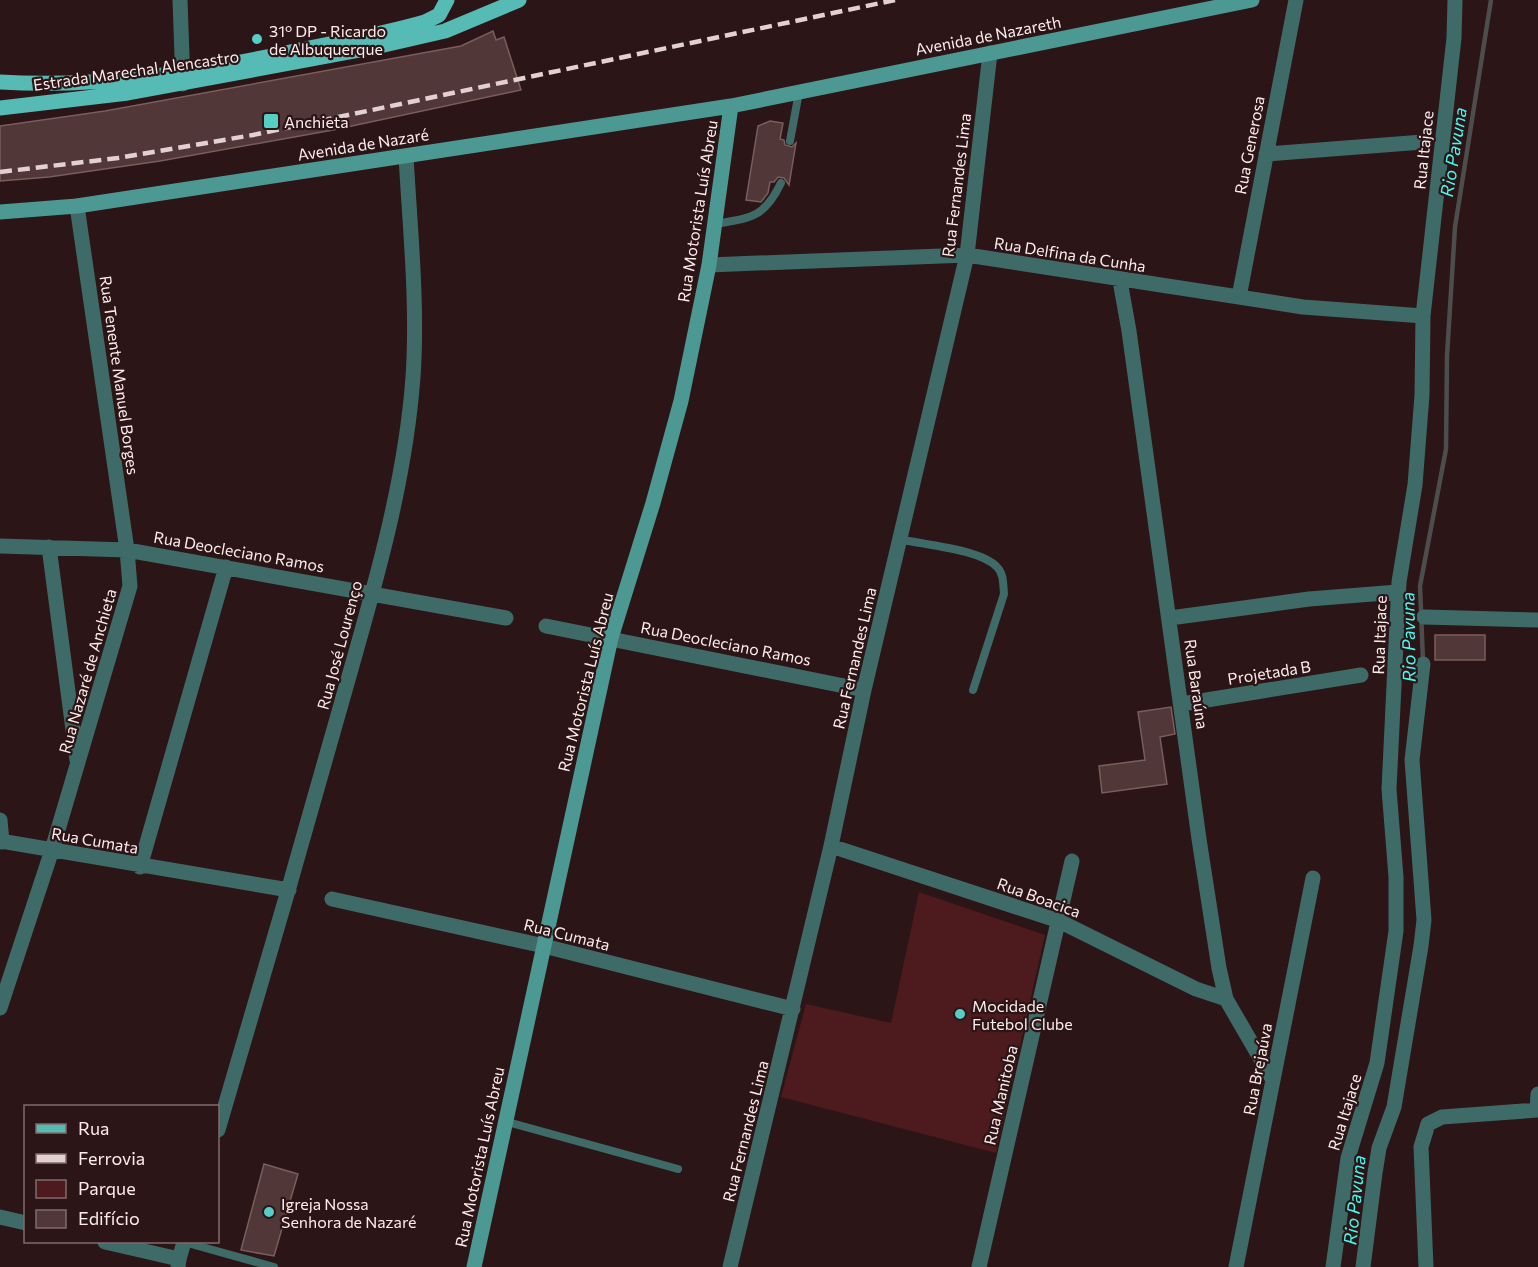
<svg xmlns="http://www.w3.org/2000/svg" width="1538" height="1267" font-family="Commissioner,sans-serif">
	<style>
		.green { fill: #4d1a1e }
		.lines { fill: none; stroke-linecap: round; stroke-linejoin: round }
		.stream { stroke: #4c4e4d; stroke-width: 4.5 }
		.building { fill: #523738; stroke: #7a5d5d; stroke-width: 1.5 }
		.service { stroke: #3e6b68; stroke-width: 8 }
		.minor { stroke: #3e6b68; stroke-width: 15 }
		.tertiary { stroke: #3e6b68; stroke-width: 15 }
		.secondary { stroke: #4c9893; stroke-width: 15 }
		.primary { stroke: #55bbb4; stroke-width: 15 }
		.rail { stroke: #e3d1d2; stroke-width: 4.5; stroke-dasharray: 12 6; stroke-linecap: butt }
		.poi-dot { fill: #55cec5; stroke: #2c1516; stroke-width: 2 }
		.labels { text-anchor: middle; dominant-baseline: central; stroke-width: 4.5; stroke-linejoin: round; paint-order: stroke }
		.poi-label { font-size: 16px; fill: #fdecec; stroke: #2c1516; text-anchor: start }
		.street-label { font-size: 16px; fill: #fdecec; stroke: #2c1516 }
		.water-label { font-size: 18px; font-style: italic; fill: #44fbf0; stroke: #2c1516 }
	</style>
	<rect width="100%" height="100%" fill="#2c1516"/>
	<path class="green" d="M919 892 1045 935 996 1153 781 1097 806 1004 891 1023Z"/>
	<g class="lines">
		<path class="stream" d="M1423 661 1420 586 1446 449 1447 356 1455 227 1491 0"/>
	</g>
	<path class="building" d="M493 31 496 40 504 37 521 90 333 130 160 161 49 177 0 181V126L105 111 461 46Z
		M770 121 783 123 780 139 784 140 785 145 792 147 796 143 789 185 784 178 778 177 774 182H770L768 193 761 202 746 200 758 126Z
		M1435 635H1485V660H1435Z
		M1171 707 1175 734 1160 737 1167 784 1102 793 1099 766 1145 760 1138 712Z
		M264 1164 298 1174 274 1256 241 1250Z"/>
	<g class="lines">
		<path class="service" d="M790 141 799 92
			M715 224C751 218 764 218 781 183
			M899 539C924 545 980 549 997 567 1004 574 1003 584 1004 594L973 690
			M504 1121 678 1169
			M184 1242 274 1267"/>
		<path class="minor" d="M180 0 183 84
			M1266 154 1423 142
			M709 265 967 255 1303 307 1423 316
			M1120 281 1129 331 1199 839 1219 968 1226 999 1273 1080
			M1239 297 1296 0
			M0 546 127 550 506 618
			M49 547 77 760
			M1424 617 1538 620
			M1170 618 1309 599 1398 592
			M546 626 864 690
			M1182 704 1361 675
			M0 820 2 842
			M0 841 289 890
			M831 846 1059 921 1196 989 1226 999
			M140 867 226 567
			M332 899 544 946 793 1009
			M0 1008 52 850 130 586 127 550 77 206
			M1537 1110 1538 1094
			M218 1130C260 988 302 844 342 701 372 595 405 487 413 377 418 304 410 229 406 156
			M179 1259 184 1242
			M730 1267 831 846 864 690 967 255 990 53
			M979 1267 1072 861
			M1236 1267 1313 878
			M1333 1267 1348 1158 1377 1063 1396 931V877L1389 789 1399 582 1415 485 1422 395 1423 316 1454 38 1455 0
			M1363 1267 1375 1173 1379 1148 1394 1107 1421 946 1424 920 1412 760 1423 664
			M1426 1267 1421 1147 1428 1124 1442 1117 1538 1110"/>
		<path class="tertiary" d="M0 1217 26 1223
			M105 1242 179 1259 178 1267"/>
		<path class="secondary" d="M0 212 77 206 731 106 1252 0
			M474 1267 611 638 653 503 681 401 709 265 731 106"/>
		<path class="primary" d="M0 82C100 88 189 73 286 53 333 43 380 35 425 22L439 15 447 0
			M0 108 128 93 371 48 445 31 519 0"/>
		<path class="rail" d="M0 172 118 158 253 135 895 0"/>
	</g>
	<g class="poi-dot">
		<circle cx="257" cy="39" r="6"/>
		<rect x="263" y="113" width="16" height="16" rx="3"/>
		<circle cx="960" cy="1014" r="6"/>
		<circle cx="269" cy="1212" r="6"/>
	</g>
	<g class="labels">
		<g class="poi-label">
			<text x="269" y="30">31º DP - Ricardo<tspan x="269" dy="18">de Albuquerque</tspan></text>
			<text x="284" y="121">Anchieta</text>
			<text x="972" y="1005">Mocidade<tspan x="972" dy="18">Futebol Clube</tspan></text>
			<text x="281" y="1203">Igreja Nossa<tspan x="281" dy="18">Senhora de Nazaré</tspan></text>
		</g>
		<g class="street-label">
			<text transform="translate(988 35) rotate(-11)">Avenida de Nazareth</text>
			<text transform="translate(136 70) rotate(-8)">Estrada Marechal Alencastro</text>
			<text transform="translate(363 144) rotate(-9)">Avenida de Nazaré</text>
			<text transform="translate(1249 145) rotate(-79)">Rua Generosa</text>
			<text transform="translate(1423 150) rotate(-84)">Rua Itajace</text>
			<text transform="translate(956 185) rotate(-83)">Rua Fernandes Lima</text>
			<text transform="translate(697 211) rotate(-81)">Rua Motorista Luís Abreu</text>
			<text transform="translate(1070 254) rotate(9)">Rua Delfina da Cunha</text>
			<text transform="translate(120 375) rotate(82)">Rua Tenente Manuel Borges</text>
			<text transform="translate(239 551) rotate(10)">Rua Deocleciano Ramos</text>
			<text transform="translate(1379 635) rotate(-88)">Rua Itajace</text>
			<text transform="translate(726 643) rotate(11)">Rua Deocleciano Ramos</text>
			<text transform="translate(339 645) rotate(-75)">Rua José Lourenço</text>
			<text transform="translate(854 658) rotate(-77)">Rua Fernandes Lima</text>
			<text transform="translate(87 671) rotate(-74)">Rua Nazaré de Anchieta</text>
			<text transform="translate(1269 672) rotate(-9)">Projetada B</text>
			<text transform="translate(585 682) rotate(-76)">Rua Motorista Luís Abreu</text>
			<text transform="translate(1197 684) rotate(82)">Rua Baraúna</text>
			<text transform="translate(95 840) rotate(10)">Rua Cumata</text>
			<text transform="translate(1039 897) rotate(20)">Rua Boacica</text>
			<text transform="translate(567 934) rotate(14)">Rua Cumata</text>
			<text transform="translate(1257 1069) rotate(-79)">Rua Brejaúva</text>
			<text transform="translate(1000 1095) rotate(-77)">Rua Manitoba</text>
			<text transform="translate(1344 1112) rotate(-73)">Rua Itajace</text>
			<text transform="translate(745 1131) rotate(-76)">Rua Fernandes Lima</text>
			<text transform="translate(479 1157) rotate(-78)">Rua Motorista Luís Abreu</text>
		</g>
		<g class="water-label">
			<text transform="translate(1453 152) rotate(-81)">Rio Pavuna</text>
			<text transform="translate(1408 637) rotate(-91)">Rio Pavuna</text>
			<text transform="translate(1354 1200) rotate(-84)">Rio Pavuna</text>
		</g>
	</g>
	<rect x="24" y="1105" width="195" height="138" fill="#2c1516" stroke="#806b6c" stroke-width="1.5"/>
	<rect x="36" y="1124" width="30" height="9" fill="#55bbb4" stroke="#806b6c" stroke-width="1.5"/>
	<text x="78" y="1135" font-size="18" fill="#fdecec">Rua</text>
	<rect x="36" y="1154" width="30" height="9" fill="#e3d1d2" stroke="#806b6c" stroke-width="1.5"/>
	<text x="78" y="1165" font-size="18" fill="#fdecec">Ferrovia</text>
	<rect x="36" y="1180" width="30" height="18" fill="#4d1a1e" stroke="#806b6c" stroke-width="1.5"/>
	<text x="78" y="1195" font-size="18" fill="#fdecec">Parque</text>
	<rect x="36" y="1210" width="30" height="18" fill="#523738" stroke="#806b6c" stroke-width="1.5"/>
	<text x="78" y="1225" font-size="18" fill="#fdecec">Edifício</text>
</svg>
